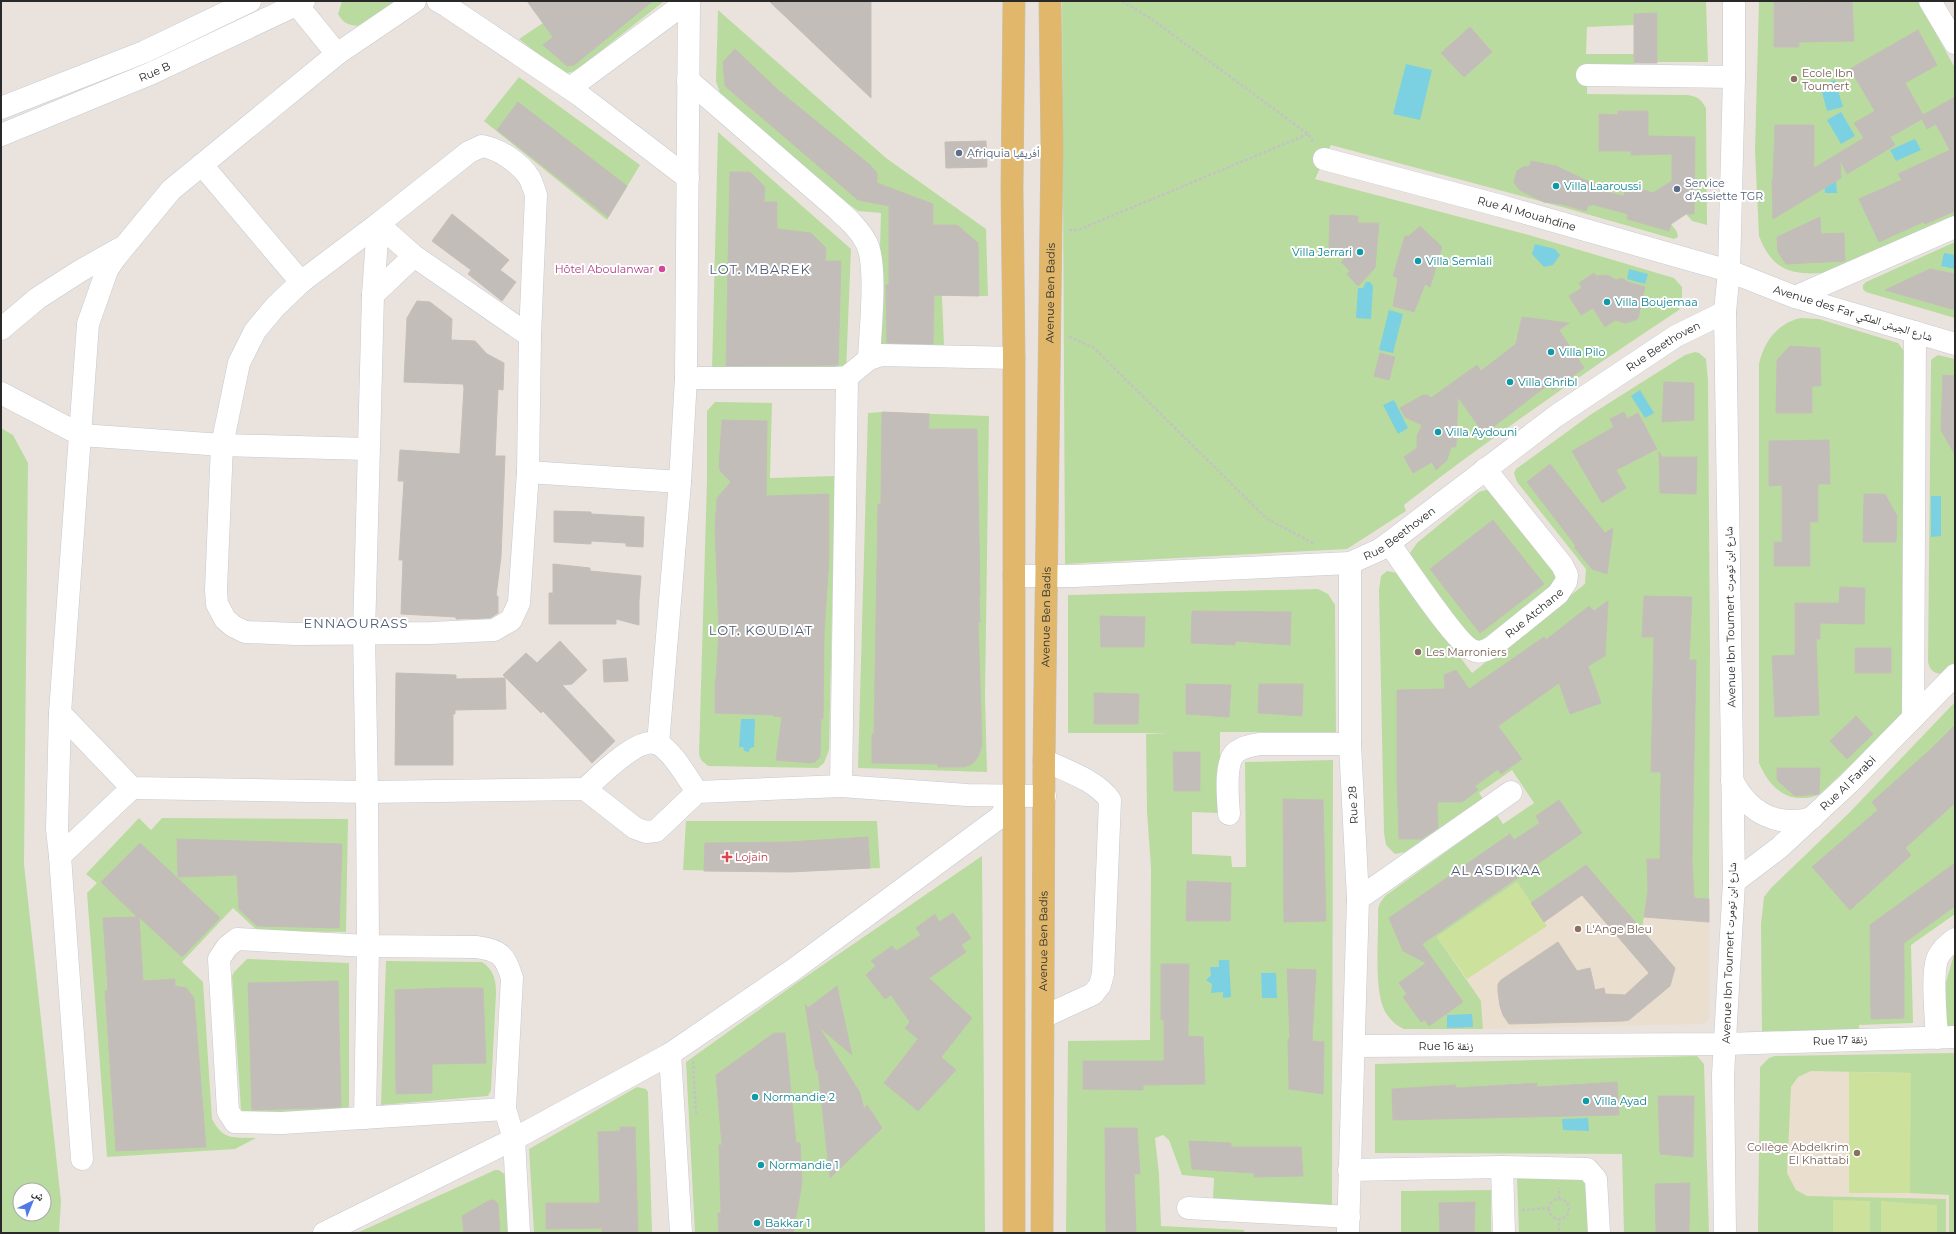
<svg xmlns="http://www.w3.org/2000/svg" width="1956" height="1234" font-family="Montserrat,'Noto Naskh Arabic',sans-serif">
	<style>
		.education { fill: #eadece }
		.green { fill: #badb9f; fill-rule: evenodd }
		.pitch { fill: #cbe19c }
		.water { fill: #7bd1e1 }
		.building { fill: #c2bdb9; stroke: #c5beb7 }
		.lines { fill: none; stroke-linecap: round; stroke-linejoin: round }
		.minor-casing { stroke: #c4c9d1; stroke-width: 23 }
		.major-casing { stroke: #c3c3c3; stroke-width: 23 }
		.path { stroke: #c3c3c3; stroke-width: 2.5; stroke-dasharray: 3 2; stroke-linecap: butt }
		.minor { stroke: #fff; stroke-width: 22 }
		.major { stroke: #e1b86b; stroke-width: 22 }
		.education-dot { fill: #8d6e63; stroke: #fff; stroke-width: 1.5 }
		.service-dot { fill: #5c6f8a; stroke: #fff; stroke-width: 1.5 }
		.culture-dot { fill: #0f9aa8; stroke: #fff; stroke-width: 1.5 }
		.hotel-dot { fill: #d1479c; stroke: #fff; stroke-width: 1.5 }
		.health-dot { fill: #e0444e; stroke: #fff; stroke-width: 1.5 }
		.labels { text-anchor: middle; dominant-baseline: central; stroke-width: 4; stroke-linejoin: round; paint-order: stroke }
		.street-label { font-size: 11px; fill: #292929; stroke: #fff }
		.education-label { font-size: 11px; fill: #785e54; stroke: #fff; text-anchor: start }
		.service-label { font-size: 11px; fill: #4e5e75; stroke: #fff; text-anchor: start }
		.culture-label { font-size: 11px; fill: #0d838f; stroke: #fff; text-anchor: start }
		.hotel-label { font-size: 11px; fill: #b23c85; stroke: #fff; text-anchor: end }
		.health-label { font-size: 11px; fill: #be3a42; stroke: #fff; text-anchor: start }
		.quarter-label { font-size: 13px; letter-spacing: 1px; fill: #4f5a75; stroke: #fff }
	</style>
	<rect width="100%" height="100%" fill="#eae3dd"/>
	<path class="education" d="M1590 831 1647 894 1709 899V1018L1703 1024 1483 1029 1482 1004 1437 937Z
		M1955 1053V1233H1758L1760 1073V1067L1765 1061 1775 1056Z"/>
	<path class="green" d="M342 1H396L358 26C348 25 343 23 338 14Z
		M527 1H663V2L575 71 567 73 560 71 519 39 543 23Z
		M1062 1H1706L1708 62H1657V14L1634 25 1587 27 1586 54H1634V65H1587V94L1687 95C1697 96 1701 99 1706 108L1707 225 1692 221 1686 214 1671 224 1677 232 1678 237 1674 239 1562 207 1331 145 1315 179 1529 235 1674 278 1682 287V304L1679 310C1585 372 1493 436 1404 505L1406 511 1347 549 1065 564Z
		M1759 1H1918L1955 68V216L1824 273C1790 275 1772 270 1759 236L1755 151Z
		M718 10 886 158 986 229 988 296H942L944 345 887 344 877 346 881 213 858 211 847 203 720 93 716 81Z
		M519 77 640 165 607 220 484 121Z
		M718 132 851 249 846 372 712 370Z
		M1955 242V318L1866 292 1863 289V285L1866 282Z
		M1800 318 1819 319 1898 343 1904 351 1902 643 1904 715 1821 793C1816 797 1809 798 1803 798 1781 799 1767 782 1759 763V364C1764 341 1777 324 1800 318Z
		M1695 352 1699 353 1706 359 1708 381 1710 648 1709 899 1647 894 1642 930 1586 865 1531 903 1517 882 1437 937 1481 1001 1483 1029H1404C1397 1026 1390 1020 1386 1013 1373 992 1379 936 1378 909L1380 903 1385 896 1497 815 1503 824 1534 803 1512 770 1479 793 1483 799 1405 852 1395 854 1386 845 1384 833 1379 590 1381 576 1387 571 1397 573 1472 673 1585 584 1586 569 1517 482 1514 473 1516 469 1590 415 1685 355Z
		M1938 355 1955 359V665L1944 674C1935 674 1930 671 1928 662L1931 361 1932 359Z
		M715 402 772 403 770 478 835 476 829 750 824 763 818 768 708 766 701 760 699 754 707 480V411Z
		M882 412 989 416 985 696 987 772 858 768 868 413Z
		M1 428 13 435 28 463 24 864 61 1201 59 1233H1ZM20 1190H44V1214H20Z
		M1486 490 1493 491 1558 571 1557 582 1478 643 1473 640 1410 558V553L1417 543 1479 492Z
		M1318 589 1328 594 1335 605 1336 732H1220V813L1192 812V854L1231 856 1232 867H1246L1245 762 1333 760 1332 1205 1213 1199 1214 1178 1182 1175 1169 1140 1163 1135 1155 1138 1159 1174 1161 1226 1244 1230V1233H1066L1068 1041 1150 1040 1151 868 1147 811 1146 734 1168 733H1068V595Z
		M1955 702V914L1911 945 1913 1023 1859 1025V1037L1762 1040 1761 924 1764 897 1771 888 1849 813Z
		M139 818 151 830 162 818 348 819 346 932 258 931 233 908 182 962 203 982 212 1119C223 1141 234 1137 256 1138L235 1149 107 1157 87 893 97 883 86 874Z
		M686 821H877L880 868 790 872 683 870Z
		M982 856 985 1233H695L686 1062 795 984Z
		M1955 951V1026L1945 1027 1943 992Z
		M247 959 349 963V1107L346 1112 244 1114 241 1109 232 976 234 972Z
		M386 961 482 962C494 970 496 980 496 994L491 1090 488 1096 381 1105Z
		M1955 1053V1233H1949V1195L1910 1193V1073L1811 1071 1798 1077 1791 1087 1787 1173 1796 1190 1807 1196 1946 1199V1233H1758L1760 1073V1067L1769 1058 1775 1056Z
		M1697 1056 1704 1064 1709 1233H1624L1622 1154 1375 1153V1064Z
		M637 1087 646 1089 648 1092 652 1233H534L529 1149Z
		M495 1170H499L507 1176 508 1233H357Z
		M1517 1178 1588 1179 1589 1233H1519Z
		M1491 1190V1233H1401V1191Z"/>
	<path class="pitch" d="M1517 882 1547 926 1467 979 1437 937Z
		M1849 1072 1911 1073 1910 1193H1849Z
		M1833 1200 1870 1201V1233H1833Z
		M1881 1201 1937 1205V1233H1881Z"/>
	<path class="water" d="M1406 64 1432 70 1420 120 1393 114Z
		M1835 80 1843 107 1827 111 1820 85Z
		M1841 112 1855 136 1841 144 1827 120Z
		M1915 139 1921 150 1896 161 1890 150Z
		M1823 168H1835L1837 193H1825Z
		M1535 244 1555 249 1560 255 1553 265 1544 267 1532 254Z
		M1944 253 1955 255V269L1941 266Z
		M1629 269 1648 274 1645 284 1627 279Z
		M1366 282H1370L1373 286 1371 319 1356 318 1358 288H1363Z
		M1389 310 1403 314 1393 353 1379 350Z
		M1640 390 1654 413 1645 418 1631 396Z
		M1394 400 1408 428 1398 434 1383 405Z
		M1931 496H1941V536L1931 537Z
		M741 719H755L754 747 750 748 749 752 744 751 743 747H739Z
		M1219 960H1229L1231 997 1223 998V992L1211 993 1212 984 1206 980 1211 975 1210 967H1219Z
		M1261 973H1276L1277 998H1262Z
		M1472 1014 1473 1027 1447 1028V1015Z
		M1588 1118 1589 1131 1563 1130 1562 1119Z"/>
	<path class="building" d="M527 1H653L574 65 567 66 543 45 553 37Z
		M769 1H871V98Z
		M1774 1H1800V3L1852 1 1854 41 1799 42V47H1774Z
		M1657 13V63H1634V14Z
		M1470 27 1492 52 1464 77 1441 53Z
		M1918 30 1937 65 1905 83 1923 115 1955 97V211L1925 224 1923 222 1879 242 1859 199 1902 180 1898 174 1950 150 1936 124 1927 129 1922 119 1890 137 1895 145 1847 174 1840 160 1841 178 1773 219 1772 180H1773L1775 125H1814V168L1864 138 1854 123 1875 111 1850 69Z
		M735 49 778 90 870 165 877 173V183L933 204V225H957L978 243 979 296 934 295 933 344 887 343 886 285H889V206L858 200 725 86 723 62Z
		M518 102 627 186 608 217 497 130Z
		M1618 111H1648V136L1695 137 1694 214H1686L1671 224 1669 231 1627 219 1628 214 1591 204V206L1588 205 1586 211 1561 204 1544 202 1521 191 1517 187 1514 182 1517 171 1523 167 1530 166 1531 161 1556 166 1596 185 1595 189 1624 196 1626 184 1653 193 1672 181V154L1631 155V151H1599V114L1618 115Z
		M986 141 987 167 946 168 945 142Z
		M730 172H750L765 187 764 202H777V229L811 233 826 248 825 261H841L838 365 726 366Z
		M452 214 509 260 500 270 516 282 502 301 468 274 471 270 432 241Z
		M1330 215 1358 216V223H1379L1375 268 1358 286 1347 274 1350 271 1341 262 1354 250 1329 248Z
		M1820 217 1821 234 1844 233 1845 261 1786 264 1778 252 1777 237Z
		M1420 226 1442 247 1430 287 1425 284 1414 312 1393 306 1398 278 1393 276 1405 236H1409Z
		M1930 269 1955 274V310L1885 290Z
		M1594 273 1596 276 1607 275 1616 280 1622 278 1628 282 1645 287 1638 318 1636 320 1625 323 1615 320 1605 327 1593 308 1581 315 1569 296 1582 288 1579 283Z
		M417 301 430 302 452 319 451 340 475 341 487 354 504 363 503 390 498 389 495 456H505L501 557 496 596H498V613L490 618 456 619V617L401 614 403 560H399L404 481H398L400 450 460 454 464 388 463 384 404 382 407 318Z
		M1522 317 1569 323 1559 330 1584 368 1553 390 1549 384 1484 434 1458 397 1456 447H1451L1447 460 1436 470 1432 462 1413 473 1404 457 1417 448V436L1422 425 1405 417 1400 408 1423 395H1428L1431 398 1477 365 1481 371 1516 344Z
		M1790 346 1820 348 1821 386H1812V413H1776L1777 360Z
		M1380 353 1395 357 1389 380 1374 376Z
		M1943 375 1955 376V455L1941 430Z
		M1664 382 1694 383V420L1662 422Z
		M882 412 929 414V429H977L980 595H979L980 622H978L982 745 978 757 972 764 964 767H938V764L872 763V734H874L878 504H881Z
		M1624 412 1627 419 1638 413 1657 449 1616 470 1626 488 1602 503 1572 451 1614 427 1610 419Z
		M722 420 767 421 766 496 829 494V558L824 634 823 719H821L820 757 815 762 810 763 776 760 782 717 774 716V715L715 713V680H716L719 630 715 528 717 498 731 482 721 472 719 467Z
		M1829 440 1830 484H1818V522H1810V566H1774V542H1782V485L1769 486V441Z
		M1659 452 1662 457H1697L1696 494 1660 493Z
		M1550 464 1605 533 1613 528 1607 574 1592 569 1574 547 1576 546 1527 482Z
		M1864 494H1885L1897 516 1896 542H1863Z
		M554 511 591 512V514L644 517 643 547 626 546V543L591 541V544L554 542Z
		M1493 520 1544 584 1480 633 1430 569Z
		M553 564 590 568V571L641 576 639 601V625L616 619V624H549V593H553Z
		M1840 587 1865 588 1864 624 1820 623V639H1816L1819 715 1775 717 1772 656 1795 655V603H1839Z
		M1644 596 1692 597 1689 660H1696L1692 860 1694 898 1709 899V922L1644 917 1648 890 1647 859H1660L1661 772H1651L1654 637H1642Z
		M1608 601 1605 656 1588 666 1601 703 1570 714 1559 683 1498 726 1522 759 1501 774 1498 769 1475 786 1478 790 1462 802H1437L1438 828 1421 839H1399L1397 779V690L1445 689 1444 675 1456 670 1469 689 1544 637 1546 640 1589 606 1594 611Z
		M1192 611 1291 612 1290 645 1235 641V645L1191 643Z
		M1100 616 1145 617 1144 647H1101Z
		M560 641 587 670 572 684 562 685 615 741 592 763 543 711 541 713 503 675 526 653 537 663Z
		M1855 648H1891V673H1855Z
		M626 658 628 681 604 682 603 660Z
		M396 673 456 675V679L505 678 506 709 455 710V714H453V765H395Z
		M1186 684 1231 685 1229 717 1186 714Z
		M1259 684H1303L1302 716 1258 713Z
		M1094 693 1139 694 1138 724H1094Z
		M1856 716 1873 734 1847 759 1830 741Z
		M1955 725V803L1905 848 1911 855 1850 910 1812 867 1878 810 1872 802 1932 748Z
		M1173 752H1200V791H1174Z
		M1777 768H1820L1819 794 1795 796 1777 780Z
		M1283 799 1323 800 1326 921 1284 922Z
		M1559 800 1582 833 1422 944 1463 1002 1429 1026 1425 1020 1421 1022 1403 997 1407 994 1399 983 1426 963 1403 951 1389 918 1510 834 1514 840 1540 823 1536 816Z
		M868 837 870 868 790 872 704 871 705 843 788 842Z
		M177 839 342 844 339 928 257 926 239 909 237 875 178 877Z
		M140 843 220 918 182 957 139 917 143 981 175 979V986L186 988 194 998 206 1147 116 1151 105 991 108 990 103 918 137 917 101 882Z
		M1955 863V906L1904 943V1018L1871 1019 1870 925Z
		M1586 865 1675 968 1670 986 1629 1020 1623 1021 1509 1024 1503 1015 1500 1006 1498 992V984L1501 980 1558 942 1577 971 1590 968 1595 990 1604 988 1605 994 1625 995 1649 973 1582 895 1544 922 1531 903Z
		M1187 881 1231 883 1230 921H1186Z
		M953 913 971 938 961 945 966 952 929 978 972 1018 941 1057 956 1070 918 1111 884 1083 918 1039 905 1028 910 1022 891 995 885 999 866 975 876 966 871 961 892 946 896 951 921 935 916 928 935 914 939 922Z
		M1161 964H1189L1188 1036 1203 1037 1205 1084 1143 1085V1090L1083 1089V1061H1164V1020H1161Z
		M1287 969 1316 970 1312 1041 1324 1042 1323 1094 1289 1089 1288 1039H1290Z
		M338 981 341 1107 252 1110 248 983Z
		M837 986 852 1055 819 1027 860 1093 864 1109 867 1105 882 1128 830 1178 818 1070H816L805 1004 808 1008Z
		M447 988H483L486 1063 432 1064V1093L396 1094 395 990Z
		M774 1033H785L796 1143H800L802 1183 793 1233H719L718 1213H721L719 1145H722L716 1075Z
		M1617 1082 1619 1115 1393 1120 1392 1089 1456 1085V1088L1537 1083V1087Z
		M1658 1096H1694L1693 1157 1660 1154Z
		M620 1127H635L638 1233H602V1228L546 1229V1203H600L598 1132 620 1131Z
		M1105 1128H1137L1140 1174H1134L1136 1233H1106Z
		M1189 1141 1231 1143V1147H1301L1303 1176 1254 1177V1173L1192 1169Z
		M1690 1183 1689 1233H1656L1655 1184Z
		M490 1200H494L498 1204 500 1233H464L462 1216Z
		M1475 1202 1474 1233H1440L1439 1203Z"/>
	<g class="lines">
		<defs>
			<g id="minor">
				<path d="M294 1 337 54"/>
				<path d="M438 1 447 6 578 94 688 178"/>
				<path d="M1930 1 1955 43"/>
				<path d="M1587 75 1734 77"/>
				<path d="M688 80 837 209C848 219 859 229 866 242 878 263 870 332 869 359"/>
				<path d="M570 88 688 1"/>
				<path d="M1 108 144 52 250 1"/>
				<path id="s1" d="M1 135 152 73 304 1"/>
				<path d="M482 146C499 149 519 162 529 177 532 182 534 189 536 195L530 336 528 472 519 603 511 620 494 630 431 633 295 634 245 632 233 626 225 619 217 604 216 590 222 445 239 363 255 331 275 307 301 282 378 224 469 152Z"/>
				<path id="s2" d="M1324 159 1501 206 1729 271 1795 297 1955 344"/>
				<path d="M202 165 301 282"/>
				<path d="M378 224 414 256 530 336"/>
				<path d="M373 295 414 256"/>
				<path d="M1795 297 1955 227"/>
				<path d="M1 329 38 298 80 271 119 249"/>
				<path d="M686 378H836L847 377 869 359 881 355 1014 358"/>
				<path d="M1 393 81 435 222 445 368 449"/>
				<path d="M528 472 680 482"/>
				<path id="s3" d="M1389 543C1402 561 1459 648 1475 651 1482 653 1486 650 1492 647L1558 594 1566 582 1567 575 1562 565 1485 469"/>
				<path id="s4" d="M1014 576H1075L1350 563 1379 550 1389 543 1556 416 1676 336 1725 312"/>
				<path d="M60 713 132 788 367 792 585 789 635 828 646 832 656 831 697 792 841 786 967 795 1045 796"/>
				<path d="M1913 718 1915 332"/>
				<path d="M658 744 680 482 686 378 689 1"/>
				<path d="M1732 780C1748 812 1776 828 1812 818"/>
				<path d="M841 786 847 377"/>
				<path d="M585 789C599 777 638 735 658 744 672 750 688 779 697 792"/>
				<path d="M1229 814C1228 799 1224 762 1236 752 1243 747 1252 745 1260 744H1350"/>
				<path d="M60 856 132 788"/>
				<path id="s5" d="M1734 882 1779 848 1849 783 1955 675"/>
				<path d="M1358 899 1511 792"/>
				<path d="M237 939 368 946 476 947C500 950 505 955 512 978L505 1109 282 1123 235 1122 228 1111 219 959 227 947Z"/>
				<path d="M1043 1017 1093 994 1100 985 1103 974 1110 800C1096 780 1066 771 1044 760"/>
				<path d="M1937 1038C1936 1020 1931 971 1938 957 1942 949 1948 944 1955 939"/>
				<path d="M1354 1046 1725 1044 1955 1037"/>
				<path d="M670 1054 681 1233"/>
				<path d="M365 1118 368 946 367 792 364 634 373 295 378 224"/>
				<path d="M82 1159 60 856 57 829 60 713 88 324 107 270 115 258 171 190 337 54 415 1"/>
				<path d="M1502 1167 1504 1233"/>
				<path d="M1349 1170 1502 1167 1587 1169 1596 1179 1599 1233"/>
				<path d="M1188 1208 1349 1217"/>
				<path d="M324 1233 514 1139 505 1109"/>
				<path d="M519 1233 514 1139 670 1054 793 970 1000 817 1014 796"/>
				<path d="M1348 1233 1358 899 1350 744V563"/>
				<path d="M1725 1233 1723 1075 1734 882 1725 312 1729 271 1734 77V1"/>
			</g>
			<g id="major">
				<path d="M1014 1233V358L1012 189 1014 1"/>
				<path id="s6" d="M1042 1233 1044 760 1052 147 1050 1"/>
			</g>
		</defs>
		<use href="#minor" class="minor-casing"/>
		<use href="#major" class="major-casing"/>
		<path class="path" d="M1122 1 1153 20 1308 134 1314 143
			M1069 230H1078L1308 134
			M1069 337 1093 347 1267 519 1315 544
			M693 1061 696 1114
			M1559 1199V1188
			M1549 1209a10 10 0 1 1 20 0a10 10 0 1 1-20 0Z
			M1522 1210 1549 1208
			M1559 1218V1233"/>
		<use href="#minor" class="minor"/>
		<use href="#major" class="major"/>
	</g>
	<g class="education-dot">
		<circle cx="1794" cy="79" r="4"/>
		<circle cx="1418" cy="652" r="4"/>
		<circle cx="1578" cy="929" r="4"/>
		<circle cx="1857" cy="1153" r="4"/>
	</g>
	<g class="service-dot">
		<circle cx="959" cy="153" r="4"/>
		<circle cx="1677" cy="189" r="4"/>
	</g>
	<g class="culture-dot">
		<circle cx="1556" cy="186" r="4"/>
		<circle cx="1360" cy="252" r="4"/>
		<circle cx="1418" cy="261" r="4"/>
		<circle cx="1607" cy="302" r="4"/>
		<circle cx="1551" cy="352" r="4"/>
		<circle cx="1510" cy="382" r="4"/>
		<circle cx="1438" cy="432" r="4"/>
		<circle cx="755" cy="1097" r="4"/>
		<circle cx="1586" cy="1101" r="4"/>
		<circle cx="761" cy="1165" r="4"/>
		<circle cx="757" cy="1223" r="4"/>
	</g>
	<circle class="hotel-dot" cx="662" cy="269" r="4"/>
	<path class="health-dot" d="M725 851h4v4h4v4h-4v4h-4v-4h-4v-4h4z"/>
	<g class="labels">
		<g class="street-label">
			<text stroke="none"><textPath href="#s1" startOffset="166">Rue B</textPath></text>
			<text stroke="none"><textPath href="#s2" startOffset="210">Rue Al Mouahdine</textPath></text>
			<text stroke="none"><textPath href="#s6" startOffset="940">Avenue Ben Badis</textPath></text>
			<text transform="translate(1853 313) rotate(17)">Avenue des Far شارع الجيش الملكي</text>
			<text stroke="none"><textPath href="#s4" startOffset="718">Rue Beethoven</textPath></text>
			<text stroke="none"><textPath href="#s4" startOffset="394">Rue Beethoven</textPath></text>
			<text stroke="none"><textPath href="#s3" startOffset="211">Rue Atchane</textPath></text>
			<text stroke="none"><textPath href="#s6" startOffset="616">Avenue Ben Badis</textPath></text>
			<text transform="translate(1730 617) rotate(-91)">Avenue Ibn Toumert شارع ابن تومرت</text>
			<text stroke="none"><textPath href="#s5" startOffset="151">Rue Al Farabi</textPath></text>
			<text transform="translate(1353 805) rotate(-93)">Rue 28</text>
			<text stroke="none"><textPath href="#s6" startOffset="292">Avenue Ben Badis</textPath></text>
			<text transform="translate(1729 953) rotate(-88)">Avenue Ibn Toumert شارع ابن تومرت</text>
			<text transform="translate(1840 1040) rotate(-2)">Rue 17 زنقة</text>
			<text x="1446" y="1046">Rue 16 زنقة</text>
		</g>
		<g class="education-label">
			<text x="1802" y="73">Ecole Ibn<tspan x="1802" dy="13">Toumert</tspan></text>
			<text x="1426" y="652">Les Marroniers</text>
			<text x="1586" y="929">L'Ange Bleu</text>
			<text x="1849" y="1147" text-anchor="end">Collège Abdelkrim<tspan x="1849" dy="13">El Khattabi</tspan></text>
		</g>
		<g class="service-label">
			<text x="967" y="153">Afriquia أفريقيا</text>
			<text x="1685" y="183">Service<tspan x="1685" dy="13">d'Assiette TGR</tspan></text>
		</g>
		<g class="culture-label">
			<text x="1564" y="186">Villa Laaroussi</text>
			<text x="1352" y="252" text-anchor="end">Villa Jerrari</text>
			<text x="1426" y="261">Villa Semlali</text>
			<text x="1615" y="302">Villa Boujemaa</text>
			<text x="1559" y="352">Villa Pilo</text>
			<text x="1518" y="382">Villa Ghribl</text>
			<text x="1446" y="432">Villa Aydouni</text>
			<text x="763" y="1097">Normandie 2</text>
			<text x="1594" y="1101">Villa Ayad</text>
			<text x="769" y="1165">Normandie 1</text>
			<text x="765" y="1223">Bakkar 1</text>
		</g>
		<g class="hotel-label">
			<text x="654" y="269">Hôtel Aboulanwar</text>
		</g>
		<g class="health-label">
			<text x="735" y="857">Lojain</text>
		</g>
		<g class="quarter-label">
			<text x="760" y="269">LOT. MBAREK</text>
			<text x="356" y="623">ENNAOURASS</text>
			<text x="761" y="630">LOT. KOUDIAT</text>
			<text x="1496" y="870">AL ASDIKAA</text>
		</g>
	</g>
	<rect width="1956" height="1234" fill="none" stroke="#292929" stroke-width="4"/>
	<g transform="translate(32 1202) rotate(43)"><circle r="19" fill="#ffffff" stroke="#a9a9a9"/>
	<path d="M0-3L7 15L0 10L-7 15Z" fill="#4e7be6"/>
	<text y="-6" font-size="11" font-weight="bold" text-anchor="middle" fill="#292929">ش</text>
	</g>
</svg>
